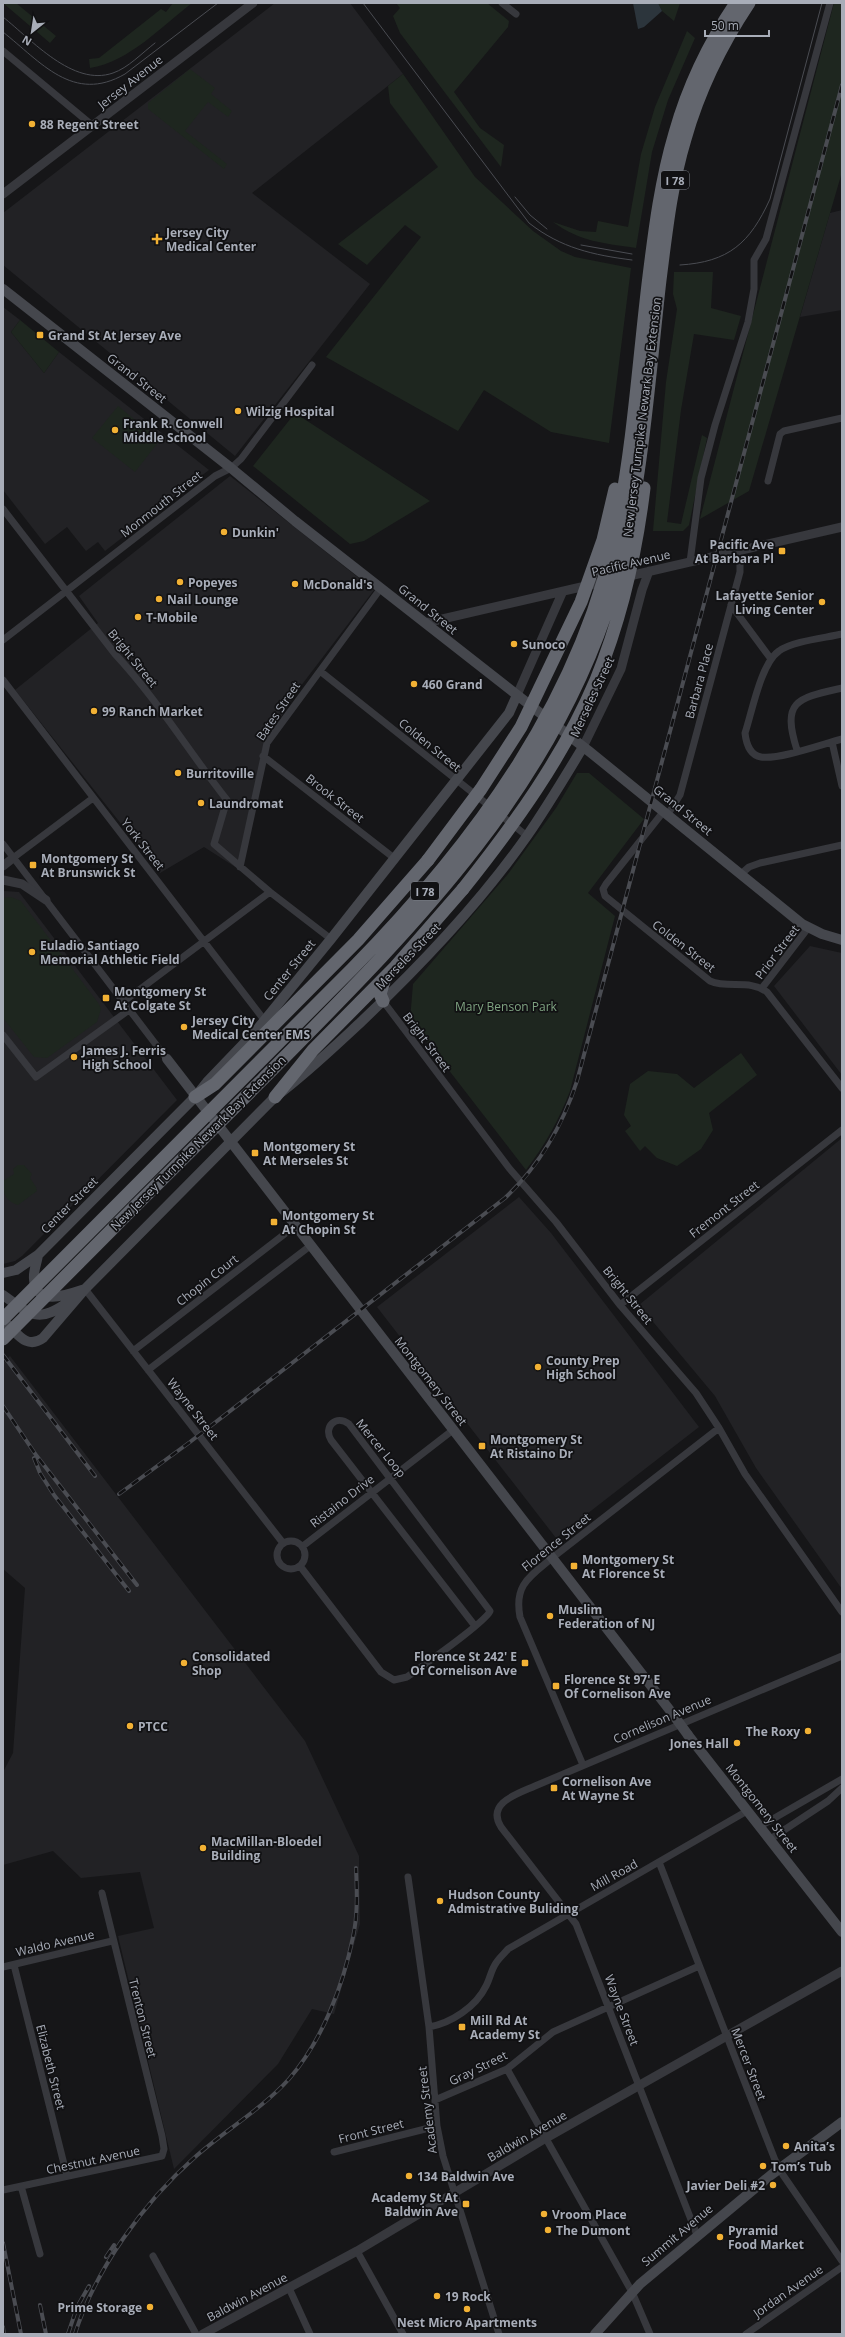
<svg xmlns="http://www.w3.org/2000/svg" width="845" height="2337" font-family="'Open Sans',sans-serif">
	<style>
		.built { fill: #222225 }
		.green { fill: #1e261f }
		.water { fill: #2c353c }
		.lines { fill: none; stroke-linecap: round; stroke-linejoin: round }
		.minor { stroke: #37383d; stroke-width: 7 }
		.tertiary { stroke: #37383d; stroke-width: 9 }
		.secondary { stroke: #45474d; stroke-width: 10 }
		.motorway { stroke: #63666e; stroke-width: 13 }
		.tram { stroke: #4a4c52; stroke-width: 1 }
		.rail-casing { stroke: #4a4c52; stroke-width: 4 }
		.rail { stroke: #111113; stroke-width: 2.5; stroke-dasharray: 8; stroke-linecap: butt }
		.secondary-bridge { stroke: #45474d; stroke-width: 10 }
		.motorway-bridge { stroke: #63666e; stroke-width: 13 }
		.poi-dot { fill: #f2b134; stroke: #111113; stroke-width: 1.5 }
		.labels { text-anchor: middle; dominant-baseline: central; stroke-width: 3.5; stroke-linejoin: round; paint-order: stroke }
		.shield { fill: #111113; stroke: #7b7e86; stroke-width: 1 }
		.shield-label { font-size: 11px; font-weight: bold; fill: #a8adb8 }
		.street-label { font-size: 12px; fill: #a8adb8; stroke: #111113 }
		.poi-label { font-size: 12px; font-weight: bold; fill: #a8adb8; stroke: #111113; text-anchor: start }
		.park-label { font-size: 12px; fill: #7fa381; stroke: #111113 }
	</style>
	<rect width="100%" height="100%" fill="#161618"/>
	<path class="built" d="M275 3H350L403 74 252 193 370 284 235 456 3 265V213Z
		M842 210V310L800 317 830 213Z
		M3 307 20 320 11 332 44 373 59 352 209 470 105 551 98 542 86 551 67 527 45 544 3 490Z
		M230 476 374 590 297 691 265 743 240 870 204 847 160 873 15 690 98 623 79 596Z
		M4 891 19 892 177 1100 22 1256 15 1261 3 1264Z
		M810 946 842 953V1075L774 986Z
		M842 1138V1589L756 1468 715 1396 639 1305Z
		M519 1197 551 1233 699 1427 556 1538 377 1307Z
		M10 1356 305 1741 359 1856 360 1924 334 2014 312 2009 278 2064 174 2169 118 1936 154 1928 140 1872 81 1878 53 1851 3 1865V1772L13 1753 25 1588 3 1569V1363Z"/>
	<path class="green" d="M3 3H16L56 36 50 43Z
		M173 3H192C162 26 129 62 90 68L89 59 99 58 161 9 166 12Z
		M396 3H487L509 21 508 27 454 92 480 128 504 145 501 167 400 33 393 16 400 8Z
		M658 3H680L674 21 662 11Z
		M834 3H842V172L749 491 700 519Z
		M687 31 695 38 668 100 652 152 636 248C603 243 581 242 553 222L580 231 596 232 598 221 628 227 641 154 655 107Z
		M190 69 215 88 211 94 232 111 228 117 208 102 185 131 227 164 224 169 148 109V103Z
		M403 74 475 177 533 231 561 251 575 257 631 268 609 443 551 432 484 390 458 431 326 357 421 237 405 225 367 265 338 244 438 167 390 103 388 86Z
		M674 272H713L711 308 741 316 734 340 694 334 681 410 667 522 681 524 702 435 707 438 689 525 683 531H653L666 382 677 309 673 294Z
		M20 320 59 352 44 373 11 332Z
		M118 406 160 440 135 472 92 438Z
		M295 413 430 501 364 541 350 544 253 466Z
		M577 773H589L644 819 588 893 615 916 570 1091C559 1120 545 1145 526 1170L410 1020 413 984 508 874 556 808Z
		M11 897 21 901 99 1004 101 1009 97 1022 47 1058 34 1057 3 1018V898Z
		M741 1053 757 1075 709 1113 713 1130 701 1149 677 1166 657 1158 645 1146 640 1151 625 1131 631 1126 624 1115 630 1084 648 1071 677 1074 694 1088Z
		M18 1165H24L32 1174 30 1178 36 1187 37 1191 18 1205C5 1201 3 1193 3 1181L14 1174 13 1169Z"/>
	<path class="water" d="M633 3H658L662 11 644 27 638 29Z"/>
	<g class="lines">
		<path class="minor" d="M502 3 516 14
			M3 51 93 126
			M768 481 780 434 784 431 842 418
			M3 509 115 654C157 699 189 752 227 800L214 844 270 892 331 939
			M690 562 701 478 715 425 748 322 754 289V260L766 239 830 3
			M731 605 771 659
			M842 634C825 638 793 641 779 651 761 663 752 712 745 733 746 742 749 755 761 757 778 760 823 744 842 739
			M3 640 215 476 231 468 241 459 312 365
			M320 671 527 836
			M3 680 265 1021
			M832 742 842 786
			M797 750C781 700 798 698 842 688
			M263 756 394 858
			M664 811 606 884 603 889 605 896 710 981C728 989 750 979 767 992L842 1088
			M668 814 680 795 740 572V550
			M3 844 167 1059
			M13 858 93 798
			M240 867 267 743 381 588
			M741 874 749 867 760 863 842 845
			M762 988 808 928
			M383 1001 509 1168 556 1222 620 1305 696 1393 719 1428 745 1474 842 1612
			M123 1002 270 892
			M3 1035 36 1077 129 1010
			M85 1289 283 1543
			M620 1305 842 1130
			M133 1351 295 1226
			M148 1370 310 1246
			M277 1555a14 14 0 1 1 28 0a14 14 0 1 1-28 0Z
			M303 1546 453 1430
			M300 1566 381 1672 394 1680 407 1677C421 1667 486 1622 490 1611L349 1424C336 1414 323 1427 331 1440L475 1626
			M583 1765 520 1617C514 1585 529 1577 552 1558L719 1428
			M759 1827 842 1779
			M769 1840 828 1801 842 1788
			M659 1862 775 2160 783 2175 842 2261
			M408 1877 429 2027 437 2126 443 2156 499 2334
			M14 1965 67 2176
			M3 1967 112 1941
			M429 2027C451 2023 476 2007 486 1986 490 1979 491 1970 496 1963 499 1958 504 1954 508 1949L747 1811
			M507 2069 632 2292 650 2334
			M435 2100 507 2069 553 2032 699 1966
			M334 2152 437 2126
			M21 2186 40 2254
			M3 2190 162 2156 164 2149 162 2136 102 1893
			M697 2235 576 1924 501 1827C486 1803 517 1794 535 1786L842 1656
			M357 2251 403 2334
			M153 2256 196 2334
			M289 2288 310 2334
			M746 2334 842 2267"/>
		<path class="tertiary" d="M3 194 253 3
			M625 577 842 527
			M425 623 607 581
			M517 695 563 591
			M583 747 621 669 642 590 649 571
			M3 866 13 858
			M3 880 22 884 46 900
			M203 2334 357 2251 546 2138 842 1971"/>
		<path class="secondary" d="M3 289 231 468 295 521 590 752 802 924 822 934 842 940
			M167 1059 672 1713
			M38 1255C37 1263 33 1271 34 1279 35 1308 70 1294 85 1289
			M3 1273 16 1270 38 1255 195 1097 207 1082 255 1032 331 939 509 713 517 695
			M3 1295C32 1316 39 1324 71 1300
			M8 1325C19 1336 28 1349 43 1338L85 1289 275 1097C306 1074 334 1047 362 1021 421 965 480 903 527 836 547 807 565 777 583 747
			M688 1735 842 1932
			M595 2334 640 2284 771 2175 842 2122"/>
		<path class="motorway" d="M383 1001 380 994 385 978
			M195 1097 215 1084 358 940 428 860
			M275 1097 313 1050 395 967 463 889"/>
		<path class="tram" d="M363 3 529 223C561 248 593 255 632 260
			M3 17C32 40 73 87 113 73 128 68 142 53 155 43
			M3 32C41 62 73 104 125 74L218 3
			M515 197 530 215 547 229
			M581 245 632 254
			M680 265C729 262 750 243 770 199L822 3"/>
		<defs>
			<path id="rail" d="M3 1355 95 1476
				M3 1406 36 1455 137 1585
				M34 1458 40 1473 54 1495 129 1591
				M119 1494 190 1442 505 1198C540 1165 562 1127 577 1081L842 85
				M3 2243 21 2334
				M106 2257 114 2245
				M40 2305 46 2334
				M3 2327 4 2334
				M68 2334 77 2307 89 2286
				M75 2334C95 2270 144 2202 194 2158 224 2131 262 2109 289 2079 322 2041 343 1986 353 1937 358 1914 357 1891 356 1868"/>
		</defs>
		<use href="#rail" class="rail-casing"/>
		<use href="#rail" class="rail"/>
		<path class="secondary-bridge" d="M672 1713 688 1735"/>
		<path class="motorway-bridge" d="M428 860 481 789 521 727 581 602 603 540 615 489
			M463 889C514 825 564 756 596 680 621 619 636 554 644 488
			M3 1319 352 969C475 844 585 696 618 520 634 440 639 357 649 276 655 228 661 180 675 133 688 87 709 43 736 3
			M3 1339C89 1252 175 1166 262 1080 405 935 550 795 612 594 642 494 648 384 660 280 666 233 671 185 685 139 699 90 721 45 749 3"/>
	</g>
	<g class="poi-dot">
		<circle cx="32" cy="124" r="4"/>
		<path d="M155 233h4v4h4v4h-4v4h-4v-4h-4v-4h4z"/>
		<rect x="36" y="331" width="8" height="8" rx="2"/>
		<circle cx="238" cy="411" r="4"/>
		<circle cx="115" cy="430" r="4"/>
		<circle cx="224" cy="532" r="4"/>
		<rect x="778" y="547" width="8" height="8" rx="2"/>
		<circle cx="180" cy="582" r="4"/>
		<circle cx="295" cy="584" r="4"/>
		<circle cx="159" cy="599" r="4"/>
		<circle cx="822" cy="602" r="4"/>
		<circle cx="138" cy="617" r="4"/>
		<circle cx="514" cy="644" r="4"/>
		<circle cx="414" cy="684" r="4"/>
		<circle cx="94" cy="711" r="4"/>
		<circle cx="178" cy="773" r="4"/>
		<circle cx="201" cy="803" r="4"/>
		<rect x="29" y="861" width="8" height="8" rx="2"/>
		<circle cx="32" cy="952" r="4"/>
		<rect x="102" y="994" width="8" height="8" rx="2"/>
		<circle cx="184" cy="1027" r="4"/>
		<circle cx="74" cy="1057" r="4"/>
		<rect x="251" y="1149" width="8" height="8" rx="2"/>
		<rect x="270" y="1218" width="8" height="8" rx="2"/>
		<circle cx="538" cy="1367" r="4"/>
		<rect x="478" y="1442" width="8" height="8" rx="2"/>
		<rect x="570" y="1562" width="8" height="8" rx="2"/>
		<circle cx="550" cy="1616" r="4"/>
		<circle cx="184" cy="1663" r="4"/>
		<rect x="521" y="1659" width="8" height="8" rx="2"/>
		<rect x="552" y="1682" width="8" height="8" rx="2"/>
		<circle cx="130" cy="1726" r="4"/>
		<circle cx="808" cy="1731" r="4"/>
		<circle cx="737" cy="1743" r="4"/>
		<rect x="550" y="1784" width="8" height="8" rx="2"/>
		<circle cx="203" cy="1848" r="4"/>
		<circle cx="440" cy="1901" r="4"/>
		<rect x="458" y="2023" width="8" height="8" rx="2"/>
		<circle cx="786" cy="2146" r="4"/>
		<circle cx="763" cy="2166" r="4"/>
		<circle cx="409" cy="2176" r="4"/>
		<circle cx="773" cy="2185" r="4"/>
		<rect x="462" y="2200" width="8" height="8" rx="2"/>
		<circle cx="544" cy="2214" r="4"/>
		<circle cx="548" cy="2230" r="4"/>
		<circle cx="720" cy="2237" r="4"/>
		<circle cx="437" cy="2296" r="4"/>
		<circle cx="150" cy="2307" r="4"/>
		<circle cx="467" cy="2309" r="4"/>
	</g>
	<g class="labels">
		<g class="shield">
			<rect x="661" y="171" width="28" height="18" rx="3"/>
			<rect x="411" y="882" width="28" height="18" rx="3"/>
		</g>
		<g class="shield-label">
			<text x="675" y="180">I 78</text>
			<text x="425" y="891">I 78</text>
		</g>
		<g class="street-label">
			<text transform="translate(130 82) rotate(-38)">Jersey Avenue</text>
			<text transform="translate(137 378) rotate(38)">Grand Street</text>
			<text transform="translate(642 417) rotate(-83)">New Jersey Turnpike Newark Bay Extension</text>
			<text transform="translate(161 504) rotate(-38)">Monmouth Street</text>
			<text transform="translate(631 563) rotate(-13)">Pacific Avenue</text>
			<text transform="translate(428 609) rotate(39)">Grand Street</text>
			<text transform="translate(133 658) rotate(51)">Bright Street</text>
			<text transform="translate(699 681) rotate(-75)">Barbara Place</text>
			<text transform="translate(592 697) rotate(-65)">Merseles Street</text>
			<text transform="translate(278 711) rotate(-56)">Bates Street</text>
			<text transform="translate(430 745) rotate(39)">Colden Street</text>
			<text transform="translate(335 798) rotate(38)">Brook Street</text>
			<text transform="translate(683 810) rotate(39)">Grand Street</text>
			<text transform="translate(143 844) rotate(52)">York Street</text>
			<text transform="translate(684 946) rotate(38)">Colden Street</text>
			<text transform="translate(777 952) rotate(-53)">Prior Street</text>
			<text transform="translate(408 956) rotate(-46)">Merseles Street</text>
			<text transform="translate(289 970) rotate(-51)">Center Street</text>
			<text transform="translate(427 1042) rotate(53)">Bright Street</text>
			<text transform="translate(198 1143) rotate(-45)">New Jersey Turnpike Newark Bay Extension</text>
			<text transform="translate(69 1205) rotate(-45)">Center Street</text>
			<text transform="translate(724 1209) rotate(-38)">Fremont Street</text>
			<text transform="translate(207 1280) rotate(-38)">Chopin Court</text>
			<text transform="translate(628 1295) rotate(51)">Bright Street</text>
			<text transform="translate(431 1381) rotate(52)">Montgomery Street</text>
			<text transform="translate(193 1409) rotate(52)">Wayne Street</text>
			<text transform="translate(381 1448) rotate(51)">Mercer Loop</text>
			<text transform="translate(342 1501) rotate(-38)">Ristaino Drive</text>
			<text transform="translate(556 1542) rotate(-39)">Florence Street</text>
			<text transform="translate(662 1719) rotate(-23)">Cornelison Avenue</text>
			<text transform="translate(762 1808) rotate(52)">Montgomery Street</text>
			<text transform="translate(614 1875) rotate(-29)">Mill Road</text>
			<text transform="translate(55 1943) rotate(-13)">Waldo Avenue</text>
			<text transform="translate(622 2010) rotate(69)">Wayne Street</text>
			<text transform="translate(143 2018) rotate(76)">Trenton Street</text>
			<text transform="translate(749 2064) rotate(69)">Mercer Street</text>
			<text transform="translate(51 2067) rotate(76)">Elizabeth Street</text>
			<text transform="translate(478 2068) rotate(-26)">Gray Street</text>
			<text transform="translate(427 2110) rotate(-97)">Academy Street</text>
			<text transform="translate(371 2131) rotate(-14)">Front Street</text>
			<text transform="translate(527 2136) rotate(-30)">Baldwin Avenue</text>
			<text transform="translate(93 2160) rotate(-12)">Chestnut Avenue</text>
			<text transform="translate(677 2235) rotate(-40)">Summit Avenue</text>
			<text transform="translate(788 2291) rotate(-35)">Jordan Avenue</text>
			<text transform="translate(247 2297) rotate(-28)">Baldwin Avenue</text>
		</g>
		<g class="poi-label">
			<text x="40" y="124">88 Regent Street</text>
			<text x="166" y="232">Jersey City<tspan x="166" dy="14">Medical Center</tspan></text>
			<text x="48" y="335">Grand St At Jersey Ave</text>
			<text x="246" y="411">Wilzig Hospital</text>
			<text x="123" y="423">Frank R. Conwell<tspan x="123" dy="14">Middle School</tspan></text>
			<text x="232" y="532">Dunkin'</text>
			<text x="774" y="544" text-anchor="end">Pacific Ave<tspan x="774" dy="14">At Barbara Pl</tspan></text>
			<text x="188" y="582">Popeyes</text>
			<text x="303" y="584">McDonald's</text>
			<text x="814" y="595" text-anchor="end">Lafayette Senior<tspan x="814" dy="14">Living Center</tspan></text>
			<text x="167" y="599">Nail Lounge</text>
			<text x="146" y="617">T-Mobile</text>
			<text x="522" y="644">Sunoco</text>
			<text x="422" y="684">460 Grand</text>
			<text x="102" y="711">99 Ranch Market</text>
			<text x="186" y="773">Burritoville</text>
			<text x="209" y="803">Laundromat</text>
			<text x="41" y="858">Montgomery St<tspan x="41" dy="14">At Brunswick St</tspan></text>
			<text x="40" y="945">Euladio Santiago<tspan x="40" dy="14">Memorial Athletic Field</tspan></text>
			<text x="114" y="991">Montgomery St<tspan x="114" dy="14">At Colgate St</tspan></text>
			<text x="192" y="1020">Jersey City<tspan x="192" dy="14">Medical Center EMS</tspan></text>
			<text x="82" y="1050">James J. Ferris<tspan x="82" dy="14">High School</tspan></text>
			<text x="263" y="1146">Montgomery St<tspan x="263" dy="14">At Merseles St</tspan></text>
			<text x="282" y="1215">Montgomery St<tspan x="282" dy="14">At Chopin St</tspan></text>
			<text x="546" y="1360">County Prep<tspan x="546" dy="14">High School</tspan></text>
			<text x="490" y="1439">Montgomery St<tspan x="490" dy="14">At Ristaino Dr</tspan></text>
			<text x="582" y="1559">Montgomery St<tspan x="582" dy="14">At Florence St</tspan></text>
			<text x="558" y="1609">Muslim<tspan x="558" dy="14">Federation of NJ</tspan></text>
			<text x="192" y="1656">Consolidated<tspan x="192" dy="14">Shop</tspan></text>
			<text x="517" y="1656" text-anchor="end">Florence St 242' E<tspan x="517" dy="14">Of Cornelison Ave</tspan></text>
			<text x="564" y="1679">Florence St 97' E<tspan x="564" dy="14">Of Cornelison Ave</tspan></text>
			<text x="138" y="1726">PTCC</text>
			<text x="800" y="1731" text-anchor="end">The Roxy</text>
			<text x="729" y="1743" text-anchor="end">Jones Hall</text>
			<text x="562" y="1781">Cornelison Ave<tspan x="562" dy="14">At Wayne St</tspan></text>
			<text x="211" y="1841">MacMillan-Bloedel<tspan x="211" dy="14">Building</tspan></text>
			<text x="448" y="1894">Hudson County<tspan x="448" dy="14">Admistrative Buliding</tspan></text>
			<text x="470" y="2020">Mill Rd At<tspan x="470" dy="14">Academy St</tspan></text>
			<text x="794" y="2146">Anita’s</text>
			<text x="771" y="2166">Tom’s Tub</text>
			<text x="417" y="2176">134 Baldwin Ave</text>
			<text x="765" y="2185" text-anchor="end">Javier Deli #2</text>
			<text x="458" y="2197" text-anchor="end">Academy St At<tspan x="458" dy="14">Baldwin Ave</tspan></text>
			<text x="552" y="2214">Vroom Place</text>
			<text x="556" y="2230">The Dumont</text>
			<text x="728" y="2230">Pyramid<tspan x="728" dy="14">Food Market</tspan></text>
			<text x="445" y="2296">19 Rock</text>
			<text x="142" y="2307" text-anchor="end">Prime Storage</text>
			<text x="467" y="2322" text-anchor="middle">Nest Micro Apartments</text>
		</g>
		<g class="park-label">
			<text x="506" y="1006">Mary Benson Park</text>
		</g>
	</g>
	<rect width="845" height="2337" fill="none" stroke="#a8adb8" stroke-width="8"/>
	<g transform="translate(32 32) rotate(210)" stroke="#111113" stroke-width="3" paint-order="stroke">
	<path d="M0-3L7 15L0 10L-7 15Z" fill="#a8adb8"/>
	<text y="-6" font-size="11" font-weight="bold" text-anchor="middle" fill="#a8adb8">N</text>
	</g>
	<path d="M705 30v6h64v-6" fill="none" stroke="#a8adb8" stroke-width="2"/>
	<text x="711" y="30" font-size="12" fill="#a8adb8" stroke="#111113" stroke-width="3" paint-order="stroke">50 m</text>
</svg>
